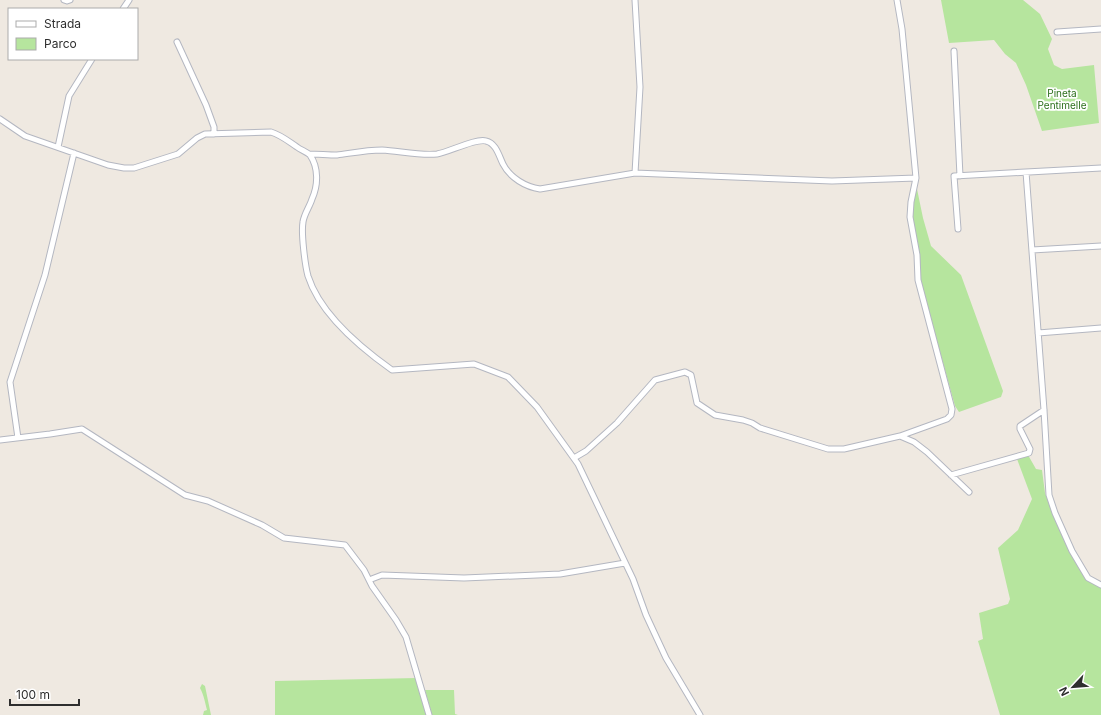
<svg xmlns="http://www.w3.org/2000/svg" width="1101" height="715" font-family="Inter,sans-serif">
	<style>
		.green { fill: #b6e59e }
		.lines { fill: none; stroke-linecap: round; stroke-linejoin: round }
		.minor-casing { stroke: #b4b7c1; stroke-width: 7 }
		.minor { stroke: #fff; stroke-width: 5 }
		.labels { text-anchor: middle; dominant-baseline: central; stroke-width: 3.5; stroke-linejoin: round; paint-order: stroke }
		.park-label { font-size: 10px; fill: #2c6e1b; stroke: #fff }
	</style>
	<rect width="100%" height="100%" fill="#efe9e1"/>
	<path class="green" d="M941 0H1023L1040 14 1052 39 1048 49 1054 65 1062 69 1094 65 1099 123 1042 131 1026 85 1016 63 1005 54 994 40 949 43Z
		M917 189 923 218 931 246 961 275 1003 391 1001 397 959 412 955 406 920 280 910 211Z
		M1028 455 1036 469 1042 470 1045 493 1058 526 1088 580 1101 588V715H1000L978 641 983 639 979 613 1008 604 1010 599 998 548 1018 530 1032 499 1017 459Z
		M417 678 429 715H275V681Z
		M202 684 205 686 211 715H203L204 711 207 710C205 703 204 695 200 688Z
		M454 690 455 714 458 715H432L425 690Z"/>
	<g class="lines">
		<defs>
			<path id="minor" d="M64 0 67 1 70 0
				M635 0 640 87 635 173
				M897 0 902 29 916 178 911 202 910 217 917 255 918 280 952 409 951 415 947 419 900 436
				M123 9 129 0
				M1057 32 1101 29
				M177 42 206 105 214 127V134
				M954 51 960 176
				M0 119 25 136 108 165 124 168H134L178 154 197 138 205 134 271 132C281 135 288 141 297 147 301 150 307 152 310 155 319 168 318 186 312 199 310 206 304 214 303 222 301 233 305 265 308 276 320 314 361 348 392 370L474 364 508 377 537 407 578 464 633 579 646 615 666 658 700 715
				M58 147 69 96 92 59
				M309 154C318 154 328 155 337 155 352 153 367 150 382 150 399 151 421 156 437 154 449 152 476 138 486 141 496 143 499 156 503 164 510 178 526 187 540 189L635 173 832 181 916 178
				M1026 172 1044 410 1049 495 1055 513 1072 551 1088 578 1101 585
				M958 229 954 176 1101 168
				M1032 250 1101 246
				M1038 333 1101 328
				M18 438 10 382 45 275 74 153
				M0 440 50 434 82 429 185 495 208 501 262 525 284 538 345 545 364 570 372 586 396 620 406 637 429 715
				M574 458 586 451 617 423 655 380 685 372 691 375 697 403 715 415 743 420 752 423 760 428 828 449H844L900 436 914 442 927 452 969 492
				M951 475 1029 453 1030 449 1020 429V426L1044 410
				M369 580 382 575 464 578 560 574 625 563"/>
		</defs>
		<use href="#minor" class="minor-casing"/>
		<use href="#minor" class="minor"/>
	</g>
	<g class="labels">
		<g class="park-label">
			<text x="1062" y="93">Pineta<tspan x="1062" dy="12">Pentimelle</tspan></text>
		</g>
	</g>
	<rect x="8" y="8" width="130" height="52" fill="#ffffff" stroke="#ababab"/>
	<rect x="16" y="21" width="20" height="6" fill="#ffffff" stroke="#ababab"/>
	<text x="44" y="28" font-size="12" fill="#2e2e2e">Strada</text>
	<rect x="16" y="38" width="20" height="12" fill="#b6e59e" stroke="#ababab"/>
	<text x="44" y="48" font-size="12" fill="#2e2e2e">Parco</text>
	<g transform="translate(1073 687) rotate(244)" stroke="#ffffff" stroke-width="3" paint-order="stroke">
	<path d="M0-3L7 15L0 10L-7 15Z" fill="#2e2e2e"/>
	<text y="-6" font-size="11" font-weight="bold" text-anchor="middle" fill="#2e2e2e">N</text>
	</g>
	<path d="M10 699v6h69v-6" fill="none" stroke="#2e2e2e" stroke-width="2"/>
	<text x="16" y="699" font-size="12" fill="#2e2e2e" stroke="#ffffff" stroke-width="3" paint-order="stroke">100 m</text>
</svg>
